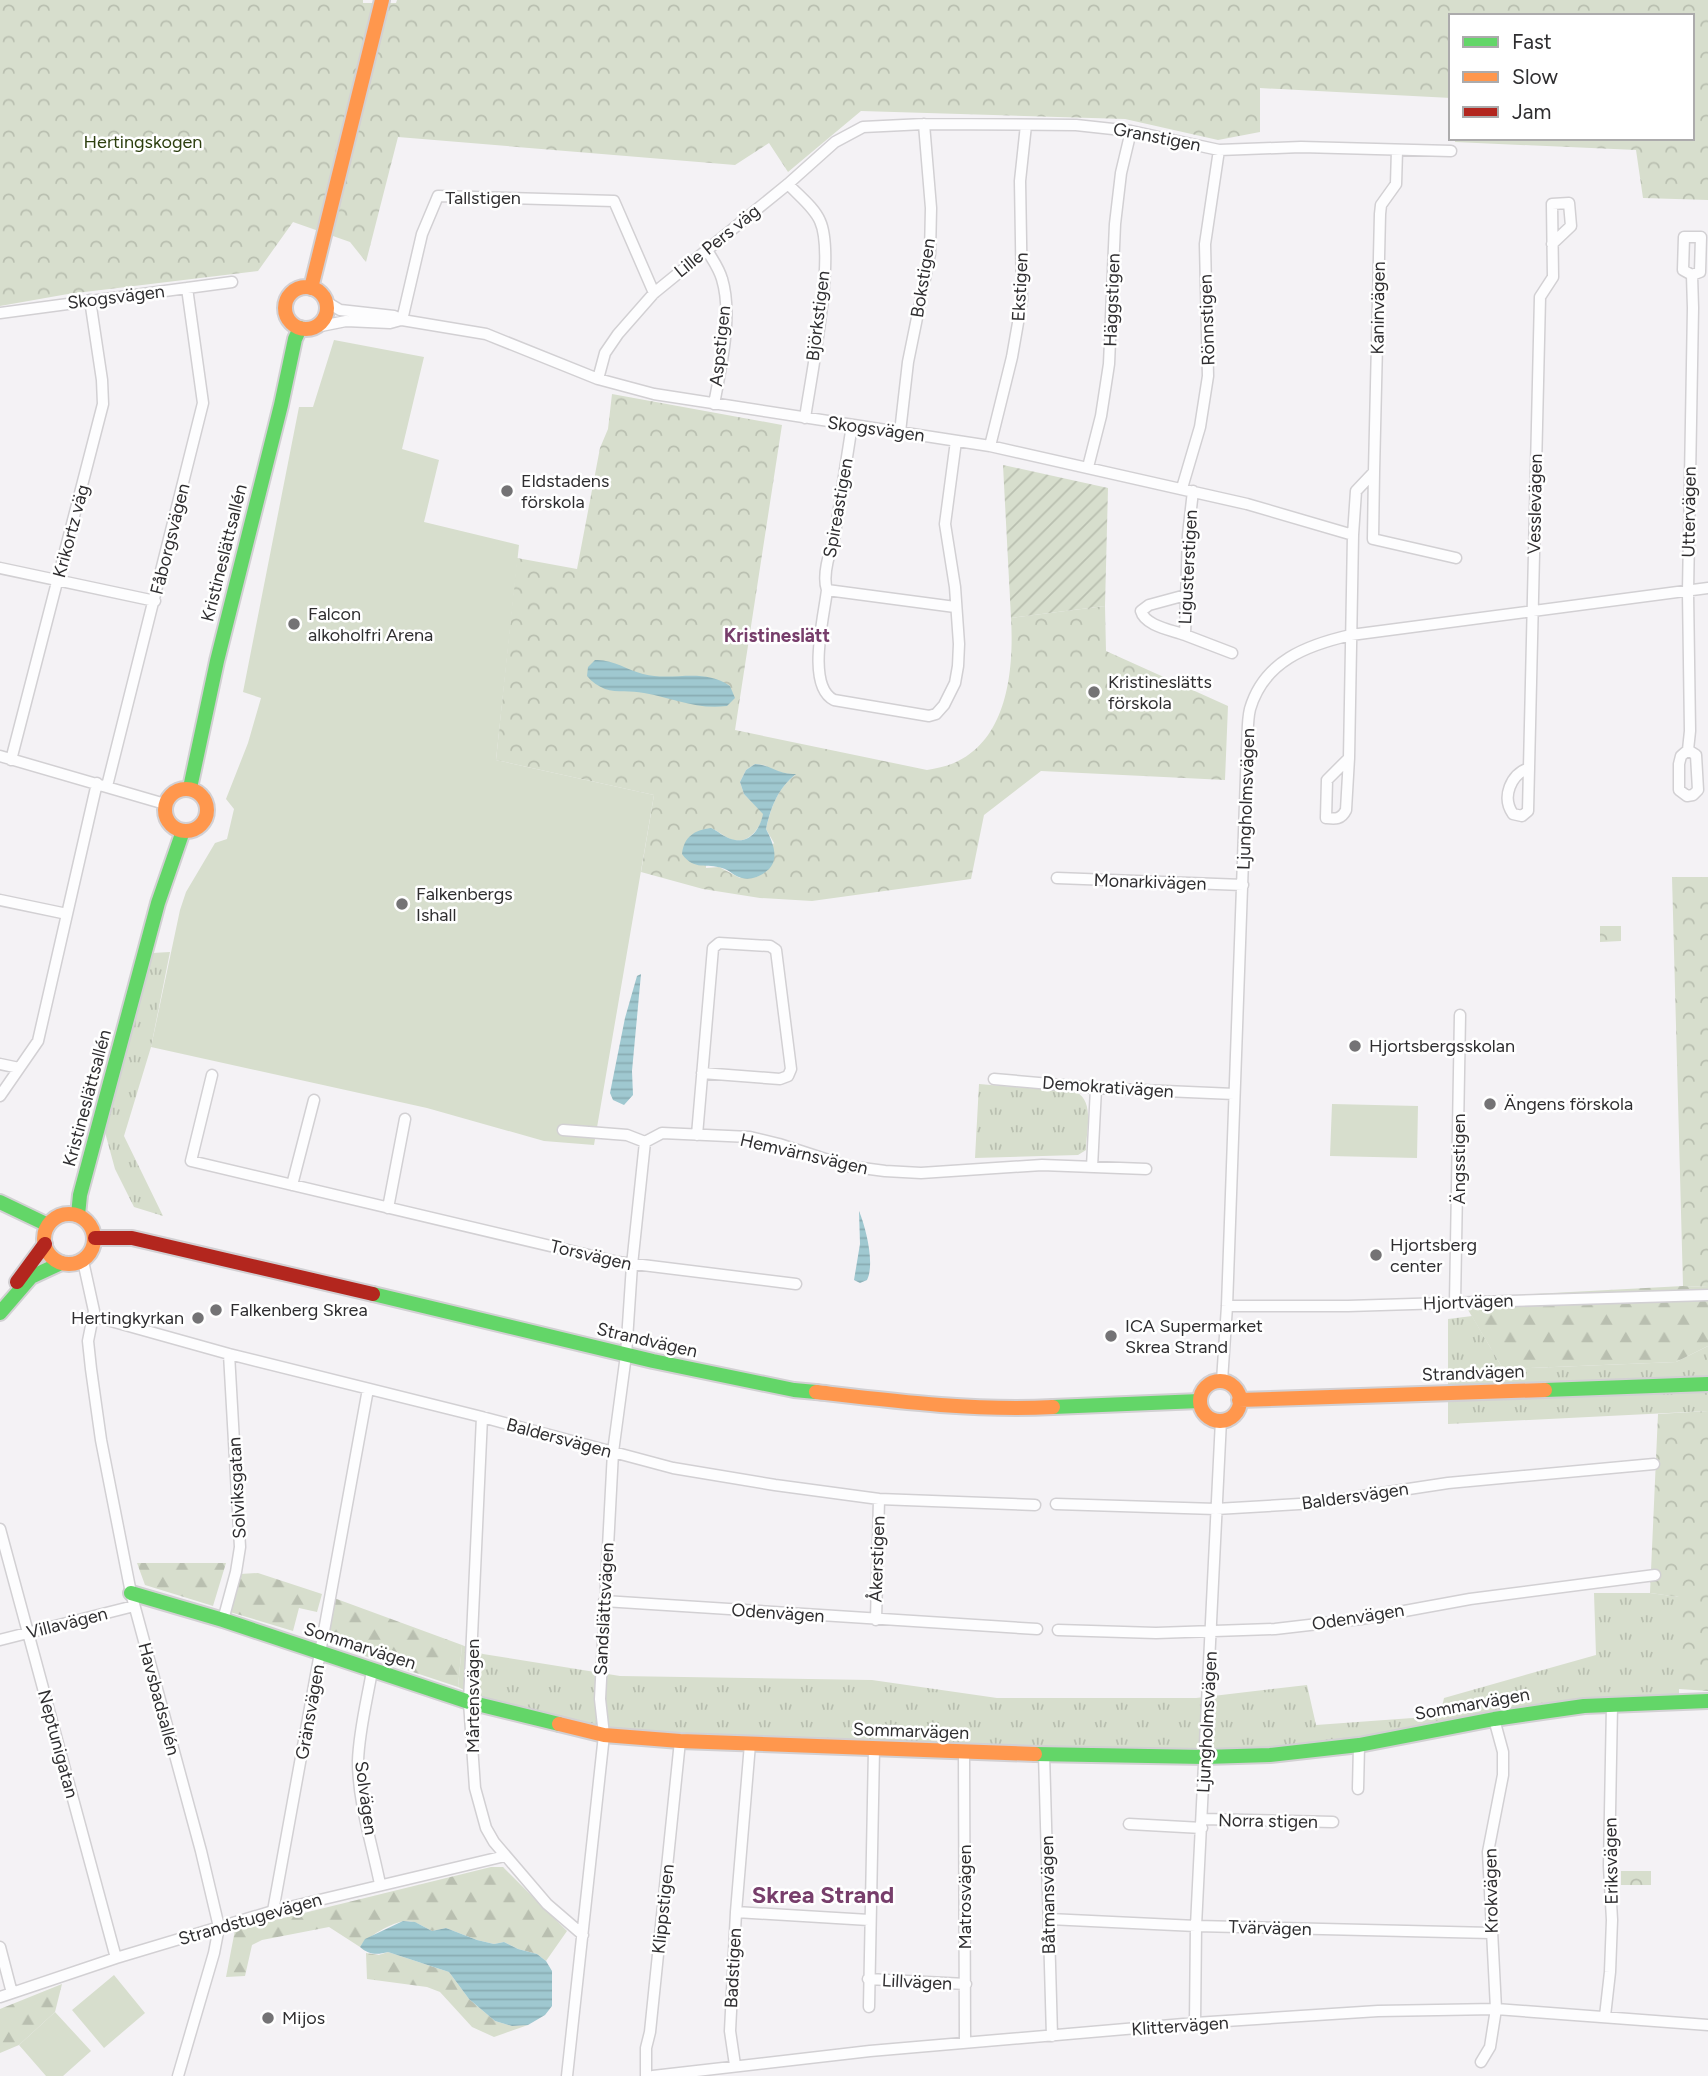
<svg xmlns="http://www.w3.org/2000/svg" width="1708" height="2076" font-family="Figtree,sans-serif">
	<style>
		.grass { fill: url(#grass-tufts) }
		.forest { fill: url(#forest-firs) }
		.park { fill: url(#park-crowns); fill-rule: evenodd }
		.garden { fill: url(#garden-furrows) }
		.pitch { fill: #d7decd }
		.water { fill: url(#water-rules) }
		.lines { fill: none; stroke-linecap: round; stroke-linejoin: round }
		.street-casing { stroke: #d2d0d3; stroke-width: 13 }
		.fast-casing { stroke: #d2d0d3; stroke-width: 18 }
		.slow-casing { stroke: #d2d0d3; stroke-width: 18 }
		.jam-casing { stroke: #d2d0d3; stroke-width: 18 }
		.street { stroke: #fdfdfe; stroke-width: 10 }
		.fast { stroke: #63d668; stroke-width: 14 }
		.slow { stroke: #ff974d; stroke-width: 14 }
		.jam { stroke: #b3261e; stroke-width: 14 }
		.poi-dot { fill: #747375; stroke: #fff; stroke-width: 2.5 }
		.labels { text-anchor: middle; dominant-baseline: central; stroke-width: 5; stroke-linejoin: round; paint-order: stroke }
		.street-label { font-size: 18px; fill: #2f2e30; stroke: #fff }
		.park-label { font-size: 18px; fill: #2d3f0f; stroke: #fff }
		.poi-label { font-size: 18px; fill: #2f2e30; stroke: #fff; text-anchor: start }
		.neighbourhood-label { font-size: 19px; font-weight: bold; fill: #773e6b; stroke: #fff }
		.district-label { font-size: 24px; font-weight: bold; fill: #773e6b; stroke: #fff }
	</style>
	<defs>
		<pattern id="grass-tufts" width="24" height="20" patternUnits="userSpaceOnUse" patternTransform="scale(1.75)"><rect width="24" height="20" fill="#d7decd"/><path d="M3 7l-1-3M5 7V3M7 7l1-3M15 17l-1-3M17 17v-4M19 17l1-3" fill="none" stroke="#b9bfb0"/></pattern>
		<pattern id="forest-firs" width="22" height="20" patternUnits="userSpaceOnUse" patternTransform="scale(1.75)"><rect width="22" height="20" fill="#d7decd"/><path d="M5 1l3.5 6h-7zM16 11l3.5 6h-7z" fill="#b9bfb0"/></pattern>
		<pattern id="park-crowns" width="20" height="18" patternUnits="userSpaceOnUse" patternTransform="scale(1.75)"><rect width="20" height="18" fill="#d7decd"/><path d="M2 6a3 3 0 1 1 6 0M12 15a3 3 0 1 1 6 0" fill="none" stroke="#b9bfb0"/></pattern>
		<pattern id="garden-furrows" width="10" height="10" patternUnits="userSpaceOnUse" patternTransform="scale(1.75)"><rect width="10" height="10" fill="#d7decd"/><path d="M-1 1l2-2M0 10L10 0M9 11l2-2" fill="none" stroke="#b9bfb0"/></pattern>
		<pattern id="water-rules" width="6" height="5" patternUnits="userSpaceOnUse" patternTransform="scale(1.75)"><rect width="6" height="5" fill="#9fc8d0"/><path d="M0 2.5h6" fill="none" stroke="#89acb3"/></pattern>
	</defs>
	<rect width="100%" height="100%" fill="#f4f2f5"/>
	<path class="grass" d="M170 952 151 1047 124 1136 163 1216 134 1207 115 1169 103 1125 152 953Z
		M979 1084 1076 1092C1095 1101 1086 1132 1086 1150L1078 1155 975 1158Z
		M1472 1316 1503 1369 1676 1362 1708 1346V1411L1448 1424V1319Z
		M1594 1593H1650L1679 1597V1706L1592 1712 1499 1722 1486 1729 1319 1755 1220 1749 878 1743 609 1729 476 1696 458 1687 462 1645 483 1654 620 1676 872 1680 997 1698H1196L1307 1685 1316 1725 1440 1716 1444 1698 1596 1655Z"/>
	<path class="forest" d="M1683 1286 1708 1287V1346L1676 1362 1503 1369 1461 1298Z
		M137 1563H226L213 1606 145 1585Z
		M258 1573 322 1594 317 1612 299 1608 293 1631 230 1612 240 1574Z
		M334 1598 462 1645 458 1687 326 1643Z
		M491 1867H503L567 1931 546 1961 537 1954 518 1949 504 1942 494 1944 477 1940 446 1928 432 1931C424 1927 415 1920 405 1921 393 1922 366 1937 360 1947L329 1927 262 1940 252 1945 245 1976 226 1977 235 1930Z
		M388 1952 449 1972 469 1999 495 2021 512 2026 528 2025 494 2037 472 2027 440 1992 427 1987 367 1979 366 1953 379 1955Z
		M62 1984 55 2012 19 2045 0 2053V2009Z"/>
	<path class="park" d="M0 0H363V3H396L397 0H1708V200L1643 198 1636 150 1455 142V138H1692V16H1451V98L1260 88V132L1218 140 1125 119 861 111 788 172 769 143 735 165 398 137 366 262 350 242 293 222 258 271 68 294 0 306Z
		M612 394 782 425 735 730 927 770C936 768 945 767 954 763 1008 740 1014 669 1011 618L1105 606 1106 651 1228 706 1225 780 1041 771 984 815 971 879 812 901 760 898 703 889 641 872 654 795 496 760 517 558 577 569 600 448 608 429ZM755 764 764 765 775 772 795 775C777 789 771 808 766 829L774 843 740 878 719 867 706 868V829C715 828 719 833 726 837 746 848 759 831 764 814L744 794 740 782 746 770Z
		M1672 877H1708V1287L1683 1286Z
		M1600 926H1621V941L1600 942Z
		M1708 1411V1691L1679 1689V1597L1650 1593 1658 1414Z
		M1621 1871H1651V1885H1621Z"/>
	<path class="garden" d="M1003 465 1108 488 1105 606 1011 618Z"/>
	<path class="pitch" d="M334 340 424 357 402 449 439 460 424 522 519 545 496 760 654 795 594 1145 544 1141 427 1108 151 1047 180 910 186 892 215 843 227 839 234 809 226 799 248 743 261 698 243 692 299 407H313Z
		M1332 1104 1418 1106 1417 1158 1330 1156Z
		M114 1975 145 2013 104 2048 72 2010Z
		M55 2012 91 2051 63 2076H46L19 2045Z"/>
	<path class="water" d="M595 660C613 659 627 670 643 674 673 682 702 667 730 686L735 698 727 706C697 710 673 698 644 693 631 690 617 693 605 689 598 686 592 682 587 676L588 667Z
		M755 764C772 765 776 774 796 774 778 788 771 807 766 829 774 844 781 863 764 873 758 877 750 880 742 878 735 877 730 870 722 868 707 863 694 871 682 854 684 837 694 830 711 828 718 831 724 837 731 839 750 845 760 829 763 814L744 794 740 782 746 770Z
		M641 974 632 1071 633 1095 624 1105 613 1100 610 1093 625 1018 637 976Z
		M859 1211C866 1228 875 1264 867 1280L860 1283 854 1280 860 1244Z
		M403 1921 415 1922 432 1931 446 1928 477 1940 494 1944 504 1942 518 1949 537 1954 546 1961 552 1971V2006L545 2015 528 2025 512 2026 495 2021 469 1999 449 1972 388 1952C377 1955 369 1955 360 1947L365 1939Z"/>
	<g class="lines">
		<defs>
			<path id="street" d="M788 184C798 195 814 207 820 221 836 256 811 376 805 418
				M707 250C712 259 719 268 722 279 733 315 721 367 714 404
				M325 301 340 310 394 316 402 320 486 334 598 379 654 394 990 446 1247 504 1353 535
				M0 313 232 282
				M402 320 422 234 438 196 614 201 654 293
				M316 327 346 321 390 323 401 320
				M598 379 605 353 618 334 654 293 788 184 835 142 863 127 924 124 1076 125 1131 131 1219 150 1301 147 1451 151
				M852 425 834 540C829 554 822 575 827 590 824 617 806 686 834 700L929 716 936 714 944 705 955 683 958 666 959 644 955 587 945 524 956 441
				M900 432 908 362 930 254 931 208 924 124
				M990 446 1012 357 1022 300 1020 181 1026 125
				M1088 467 1101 416 1109 364 1115 224 1121 173 1131 131
				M1374 472 1373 539 1456 558
				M1182 488 1200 427 1208 376 1205 244 1219 150
				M1193 491 1188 535 1185 635 1232 653
				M0 568 155 601
				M827 590 955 607
				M1185 635C1172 630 1145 626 1141 611L1149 605 1186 595
				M1688 750 1696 755 1698 790 1693 795 1687 796 1679 790V764L1681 756 1688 750 1690 731 1688 592 1693 308 1692 275 1683 270 1684 237H1701L1700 272 1692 275
				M0 756 165 804
				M1349 758 1346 810C1341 820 1335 819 1326 818L1327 780 1349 758 1353 535 1356 491 1374 472 1380 214 1381 205 1396 184 1397 150
				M11 760 103 404 102 380 90 300
				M1529 768 1528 811 1522 816 1513 814C1501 797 1511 774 1529 768L1540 297 1553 277 1552 204 1569 203 1571 226 1552 244
				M107 786 203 403 187 288
				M1057 878 1243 885
				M0 900 67 914
				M0 1064 19 1068
				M212 1075 191 1161 618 1262 796 1284
				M994 1079 1096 1088 1234 1094
				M0 1096 38 1041 97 783
				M563 1130 627 1135 645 1142 662 1133 750 1137 779 1144 847 1166 885 1171 921 1173 1042 1165 1146 1169
				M697 1135 713 948 719 943 770 946 776 950 791 1069 788 1076 780 1079 702 1073
				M1092 1167 1096 1088
				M292 1185 314 1100
				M388 1208 405 1119
				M83 1261 94 1311 88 1341 91 1369 101 1440 131 1593 201 1851 219 1927 214 1953 178 2076
				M1455 1303 1460 1015
				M1227 1306H1348L1708 1295
				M93 1316 229 1354 482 1417 673 1468 775 1485 879 1499 1035 1505
				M1222 1381 1227 1306 1247 748C1248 735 1247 721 1250 709 1264 661 1307 645 1351 635L1708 588
				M482 1417 469 1702 475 1788 486 1828 494 1842 547 1904 583 1935
				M1056 1504 1216 1509 1316 1503 1448 1483 1654 1464
				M0 1529 116 1958
				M604 1601 1037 1629
				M223 1620 236 1572 240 1547 229 1354
				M876 1620 879 1499
				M1058 1630 1156 1633 1275 1629 1361 1619 1470 1599 1655 1575
				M0 1640 134 1606
				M372 1671C367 1700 359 1731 358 1761 358 1802 372 1844 380 1884
				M964 1751 965 2043
				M1044 1754 1052 2036
				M1358 1789 1359 1745
				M1202 1819 1333 1822
				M1129 1824 1202 1828
				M273 1911 368 1389
				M736 1912 869 1920
				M1049 1919 1196 1926 1491 1933
				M0 1947 12 1993
				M868 1979 966 1984
				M0 1997 116 1958 273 1911 505 1856
				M869 2007 874 1749
				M1605 2016 1610 1972 1612 1920 1609 1866 1612 1705
				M1195 2023 1196 1926 1221 1420
				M1481 2062 1490 2047 1496 2009 1488 1852 1503 1775V1752L1494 1719
				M735 2065 730 2031 736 1912 750 1744
				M567 2076 604 1735 600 1699 613 1452 626 1355 632 1265 645 1142
				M646 2076V2048L650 2032 680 1741
				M653 2076 870 2051 1195 2023 1378 2011 1496 2009 1708 2025"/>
			<path id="fast" d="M190 788 217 661 281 405 295 339 300 328
				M0 1202 48 1225
				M78 1215 80 1195 158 903 183 831
				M373 1294 653 1361 794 1390 816 1392
				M0 1313 31 1277 61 1263
				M1545 1390 1708 1384
				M1053 1407 1200 1401
				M131 1593 223 1620 469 1702 559 1724
				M1035 1754 1205 1757 1270 1755 1359 1745 1494 1719 1584 1706 1708 1701"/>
			<path id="slow" d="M285 308a21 21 0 1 1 42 0a21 21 0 1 1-42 0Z
				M311 288 382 0
				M165 810a21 21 0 1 1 42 0a21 21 0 1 1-42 0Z
				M44 1239a25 25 0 1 1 50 0a25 25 0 1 1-50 0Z
				M1200 1401a20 20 0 1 1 40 0a20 20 0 1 1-40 0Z
				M816 1392C894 1401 973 1411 1053 1407
				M1239 1400 1545 1390
				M559 1724 604 1735 680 1741 1035 1754"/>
			<path id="jam" d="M95 1238H132L373 1294
				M17 1282 45 1244"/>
		</defs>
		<use href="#street" class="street-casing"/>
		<use href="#fast" class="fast-casing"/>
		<use href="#slow" class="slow-casing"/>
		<use href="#jam" class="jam-casing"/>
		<use href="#street" class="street"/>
		<use href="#fast" class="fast"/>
		<use href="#slow" class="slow"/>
		<use href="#jam" class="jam"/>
	</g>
	<g class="poi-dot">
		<circle cx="507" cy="491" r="7"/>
		<circle cx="294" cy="624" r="7"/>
		<circle cx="1094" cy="692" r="7"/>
		<circle cx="402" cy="904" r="7"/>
		<circle cx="1355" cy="1046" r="7"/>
		<circle cx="1490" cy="1104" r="7"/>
		<circle cx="1376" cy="1255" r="7"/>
		<circle cx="216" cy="1310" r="7"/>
		<circle cx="198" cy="1318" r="7"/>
		<circle cx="1111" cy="1336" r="7"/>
		<circle cx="268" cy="2018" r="7"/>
	</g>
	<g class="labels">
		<g class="street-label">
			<text transform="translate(1157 137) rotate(11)">Granstigen</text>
			<text x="483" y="198">Tallstigen</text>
			<text transform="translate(717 241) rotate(-39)">Lille Pers väg</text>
			<text transform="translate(923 278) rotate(-81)">Bokstigen</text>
			<text transform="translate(1020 287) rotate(-87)">Ekstigen</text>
			<text transform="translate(116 297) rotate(-7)">Skogsvägen</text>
			<text transform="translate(1112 300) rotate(-88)">Häggstigen</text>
			<text transform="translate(1378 308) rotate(-89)">Kaninvägen</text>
			<text transform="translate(818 316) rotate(-83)">Björkstigen</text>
			<text transform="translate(1207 320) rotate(-92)">Rönnstigen</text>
			<text transform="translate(720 346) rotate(-84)">Aspstigen</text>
			<text transform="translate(876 429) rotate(8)">Skogsvägen</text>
			<text transform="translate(1535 504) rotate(-89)">Vesslevägen</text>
			<text transform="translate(838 508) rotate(-80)">Spireastigen</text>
			<text transform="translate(1689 512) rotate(-89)">Uttervägen</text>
			<text transform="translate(71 531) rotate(-75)">Krikortz väg</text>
			<text transform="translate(170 539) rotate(-76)">Fåborgsvägen</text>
			<text transform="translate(224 553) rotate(-76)">Kristineslättsallén</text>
			<text transform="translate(1188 567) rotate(-87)">Ligusterstigen</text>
			<text transform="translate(1246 799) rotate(-88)">Ljungholmsvägen</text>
			<text transform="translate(1150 882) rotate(2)">Monarkivägen</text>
			<text transform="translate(1108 1087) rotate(4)">Demokrativägen</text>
			<text transform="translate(87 1098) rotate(-75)">Kristineslättsallén</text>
			<text transform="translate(804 1154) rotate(13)">Hemvärnsvägen</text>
			<text transform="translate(1459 1159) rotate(-90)">Ängsstigen</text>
			<text transform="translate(591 1255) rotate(13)">Torsvägen</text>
			<text transform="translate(1468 1302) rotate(-2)">Hjortvägen</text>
			<text transform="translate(647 1340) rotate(13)">Strandvägen</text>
			<text transform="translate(1473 1373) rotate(-2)">Strandvägen</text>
			<text transform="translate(559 1438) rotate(15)">Baldersvägen</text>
			<text transform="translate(237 1488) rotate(-93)">Solviksgatan</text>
			<text transform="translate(1355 1496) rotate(-8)">Baldersvägen</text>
			<text transform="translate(877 1559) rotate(-88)">Åkerstigen</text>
			<text transform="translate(604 1609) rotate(-87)">Sandslättsvägen</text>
			<text transform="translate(778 1613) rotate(4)">Odenvägen</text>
			<text transform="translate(1358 1617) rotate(-9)">Odenvägen</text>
			<text transform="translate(67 1623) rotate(-14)">Villavägen</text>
			<text transform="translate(360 1646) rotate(18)">Sommarvägen</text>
			<text transform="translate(473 1696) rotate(-90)">Mårtensvägen</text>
			<text transform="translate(159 1699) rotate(75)">Havsbadsallén</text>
			<text transform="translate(1472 1704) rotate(-10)">Sommarvägen</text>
			<text transform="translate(310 1712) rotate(-80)">Gränsvägen</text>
			<text transform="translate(1207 1722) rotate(-87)">Ljungholmsvägen</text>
			<text transform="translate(911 1731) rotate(2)">Sommarvägen</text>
			<text transform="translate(58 1744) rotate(75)">Neptunigatan</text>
			<text transform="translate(366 1798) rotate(82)">Solvägen</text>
			<text transform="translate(1268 1821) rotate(1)">Norra stigen</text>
			<text transform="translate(1611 1861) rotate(-91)">Eriksvägen</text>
			<text transform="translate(1491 1891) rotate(-91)">Krokvägen</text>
			<text transform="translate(1048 1895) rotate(-91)">Båtmansvägen</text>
			<text transform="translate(965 1897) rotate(-90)">Matrosvägen</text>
			<text transform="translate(663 1909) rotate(-84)">Klippstigen</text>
			<text transform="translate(250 1919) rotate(-16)">Strandstugevägen</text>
			<text transform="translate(1270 1928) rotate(2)">Tvärvägen</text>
			<text transform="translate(733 1968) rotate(-87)">Badstigen</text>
			<text transform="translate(917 1982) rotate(3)">Lillvägen</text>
			<text transform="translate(1180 2026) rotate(-4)">Klittervägen</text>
		</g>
		<g class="park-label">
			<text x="143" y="142">Hertingskogen</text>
		</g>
		<g class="poi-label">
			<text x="521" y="481">Eldstadens<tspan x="521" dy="21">förskola</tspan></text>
			<text x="308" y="614">Falcon<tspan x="308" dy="21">alkoholfri Arena</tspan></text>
			<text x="1108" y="682">Kristineslätts<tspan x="1108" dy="21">förskola</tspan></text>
			<text x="416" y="894">Falkenbergs<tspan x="416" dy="21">Ishall</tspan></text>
			<text x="1369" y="1046">Hjortsbergsskolan</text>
			<text x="1504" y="1104">Ängens förskola</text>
			<text x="1390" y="1245">Hjortsberg<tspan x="1390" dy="21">center</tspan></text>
			<text x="230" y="1310">Falkenberg Skrea</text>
			<text x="184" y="1318" text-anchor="end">Hertingkyrkan</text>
			<text x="1125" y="1326">ICA Supermarket<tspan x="1125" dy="21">Skrea Strand</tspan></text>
			<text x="282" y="2018">Mijos</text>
		</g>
		<g class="neighbourhood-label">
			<text x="777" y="635">Kristineslätt</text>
		</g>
		<g class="district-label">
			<text x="823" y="1894">Skrea Strand</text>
		</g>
	</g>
	<rect x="1449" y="14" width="245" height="126" fill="#ffffff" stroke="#acabac" stroke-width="2"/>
	<rect x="1463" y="37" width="35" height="10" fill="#63d668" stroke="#acabac" stroke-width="2"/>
	<text x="1512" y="49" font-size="21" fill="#2f2e30">Fast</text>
	<rect x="1463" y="72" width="35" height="10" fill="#ff974d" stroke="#acabac" stroke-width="2"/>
	<text x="1512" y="84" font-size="21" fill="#2f2e30">Slow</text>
	<rect x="1463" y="107" width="35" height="10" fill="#b3261e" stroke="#acabac" stroke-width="2"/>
	<text x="1512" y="119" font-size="21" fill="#2f2e30">Jam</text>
</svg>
